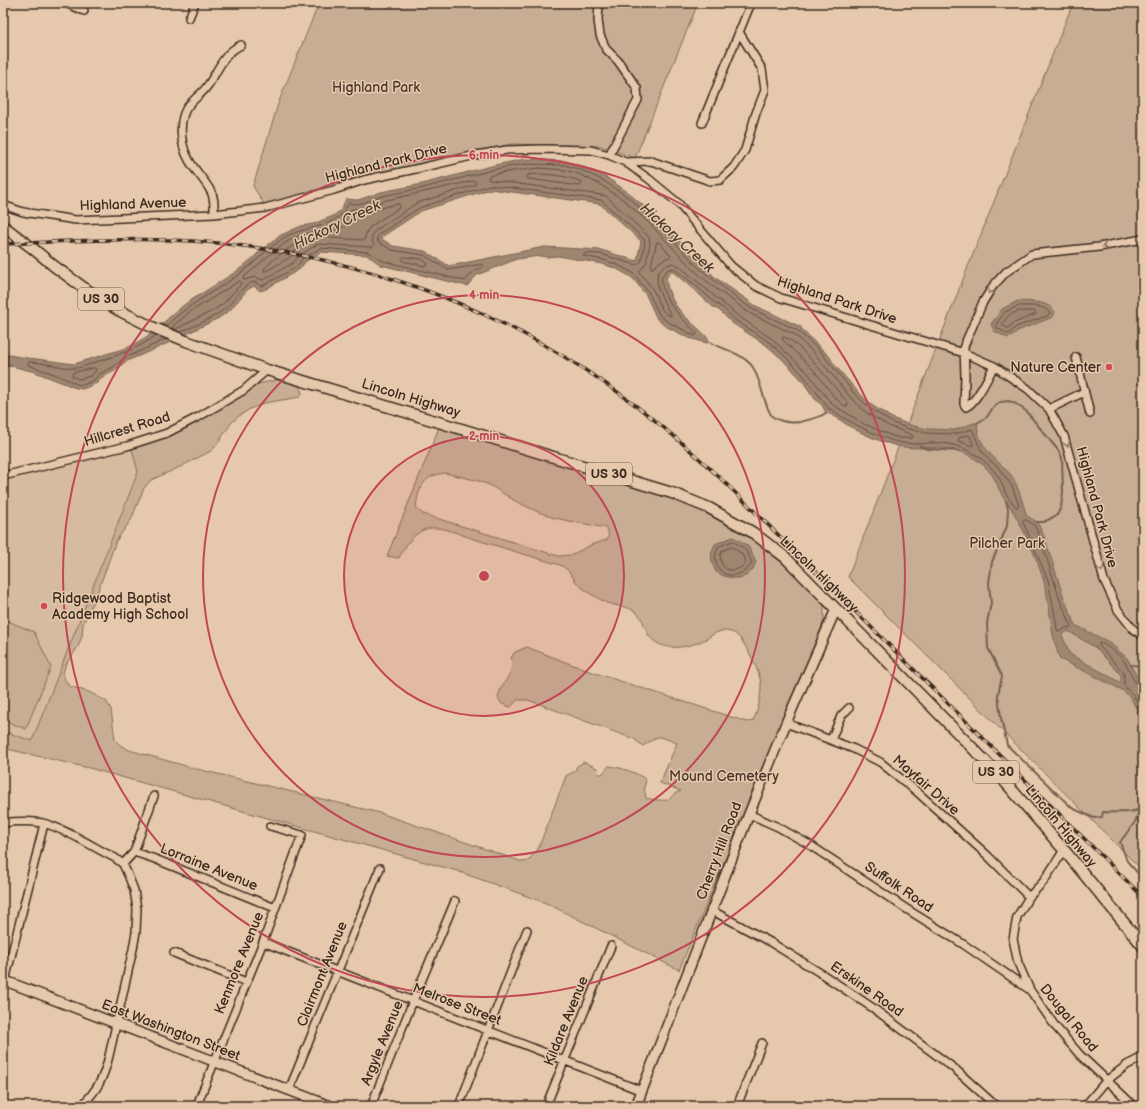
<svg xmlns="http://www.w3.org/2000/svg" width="1146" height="1109" font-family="'Balsamiq Sans',sans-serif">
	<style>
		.built { fill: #d7bba0 }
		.green { fill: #c7ad93; stroke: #816c58; fill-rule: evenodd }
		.water { fill: #9e8671; stroke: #766150; fill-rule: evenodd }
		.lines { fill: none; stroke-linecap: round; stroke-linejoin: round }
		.shore { stroke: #634f3f; stroke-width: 1 }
		.stream { stroke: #766150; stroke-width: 2 }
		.street-casing { stroke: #3b2a1e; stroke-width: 10 }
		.secondary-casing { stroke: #3b2a1e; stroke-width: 12 }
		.primary-casing { stroke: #3b2a1e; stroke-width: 13 }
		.street { stroke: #e6c9ad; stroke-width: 7 }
		.secondary { stroke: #e6c9ad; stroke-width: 9 }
		.primary { stroke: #e6c9ad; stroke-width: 10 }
		.rail-casing { stroke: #3b2a1e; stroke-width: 3.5 }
		.rail { stroke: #e6c9ad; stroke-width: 2; stroke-dasharray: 6; stroke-linecap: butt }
		.oneway { stroke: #88725e }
		.ring { fill: none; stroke: #c24655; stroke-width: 2 }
		.poi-dot { fill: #d1495b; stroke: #e6c9ad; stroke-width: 1.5 }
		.labels { text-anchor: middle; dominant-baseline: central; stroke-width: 3; stroke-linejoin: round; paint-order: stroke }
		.shield { fill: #e6c9ad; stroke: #6e5a49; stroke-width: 1 }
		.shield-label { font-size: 13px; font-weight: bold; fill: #3b2a1e }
		.park-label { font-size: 14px; fill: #49372a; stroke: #e6c9ad }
		.street-label { font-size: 14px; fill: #3b2a1e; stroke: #e6c9ad }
		.poi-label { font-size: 14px; fill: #3b2a1e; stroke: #e6c9ad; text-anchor: end }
		.water-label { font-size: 15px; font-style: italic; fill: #4f3c2f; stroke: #e6c9ad }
		.centre { fill: #c24655; stroke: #e6c9ad; stroke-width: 2 }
		.ring-label { font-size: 12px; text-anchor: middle; font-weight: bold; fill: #c24655; stroke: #e6c9ad; stroke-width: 3; stroke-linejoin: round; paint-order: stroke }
	</style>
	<rect width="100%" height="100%" fill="#e6c9ad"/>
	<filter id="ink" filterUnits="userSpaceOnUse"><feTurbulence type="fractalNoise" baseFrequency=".025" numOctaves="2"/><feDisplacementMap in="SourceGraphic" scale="8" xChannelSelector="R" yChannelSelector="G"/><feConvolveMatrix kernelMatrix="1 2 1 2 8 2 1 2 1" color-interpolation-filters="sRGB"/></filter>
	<g filter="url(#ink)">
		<path class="built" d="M132 449 138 472 32 741 3 731V481Z"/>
		<path class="green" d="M319 3H698L635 158 601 146 512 144 473 152 362 177 265 206 253 186 279 101Z
			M1073 3H1143V871L848 577 960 287Z
			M276 380 287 381 299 385 302 393 300 397 264 403 250 409 239 416 231 423 217 445 211 451 182 466 151 480 144 488 131 520 116 541 95 599 83 624 82 636 78 647 65 666 63 674 65 680 69 686 89 692 106 701 111 709 115 740 120 745 129 750 193 768 380 813 523 862 528 861 538 849 566 776 575 771 577 766 584 762 597 768 598 774H602L609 766C619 767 639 773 646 780L644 788 646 798C649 799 664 801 668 800 673 797 671 794 681 791L660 783 677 743 661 737H657L643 746 634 739 528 700H517L511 707 502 704 498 698C501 680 515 677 511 658L515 652 527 647 586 670 747 722 753 721C758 710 761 698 761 685 761 674 744 638 734 633 732 632 727 631 725 631 718 630 711 636 706 639 693 646 673 651 659 644 643 637 647 622 637 613 629 605 613 607 603 601 596 597 587 592 580 586 572 579 571 570 560 565 530 556 500 547 471 538 459 534 444 527 432 528 416 529 405 545 399 558L387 556 440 425 687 503 710 514 757 542 792 571 810 589 824 606V619L821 629 679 970 546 903 457 871 89 768 3 748V731L32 741 138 472 132 449 135 446 220 408 258 384ZM445 473 475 480 490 485 515 501 536 511 554 518 606 528C609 533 609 535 607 540L593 544 571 555 558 556 423 514 418 510 416 506C419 487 424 475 445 473Z
			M3 619 34 632 51 667 26 729 3 720Z"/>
		<path class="water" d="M525 159 566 161 582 166 606 177 632 195 634 198 658 218 701 264 716 278 756 306 801 327 802 330 829 356 834 364 858 392 873 406 892 418 910 425 928 429 955 430 974 423H977C978 426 977 429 978 432 983 452 999 461 1011 475 1019 486 1022 503 1027 516L1037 522 1044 536 1064 598 1075 625 1109 642 1128 659 1133 670 1143 685V723L1131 698 1122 690 1060 659C1050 635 1051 608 1044 582 1038 560 1019 517 1005 500 999 492 997 480 989 471 982 463 972 456 962 452 937 443 918 452 894 445 878 441 863 434 849 426 842 422 834 414 826 413L822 405 815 399 801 379 782 359 766 345 732 323 720 311 712 306 700 295 673 272 670 273 666 278C667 293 676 309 688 319 695 327 705 332 710 342L707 343 689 338 665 326 657 319 646 295 635 281 631 277 617 269 603 264 558 256 547 257 540 256 517 259 477 275 467 286 381 265 367 255 321 252 305 262 300 269 266 289 260 291 254 286 247 290 230 310 219 318 164 345 125 362 115 371 101 378 97 383 83 389 76 388 35 372 3 364V354L27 358 37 359 74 364 129 347 151 334 172 315 185 304 237 271 253 258 258 253 281 235 301 226 313 224 333 216 341 210 346 199 358 200 381 192 422 184 495 165ZM490 189 600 204 641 241 637 261 601 250 544 247 449 266 425 251 393 246 380 238 421 211ZM1068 631 1096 648 1121 675V683L1070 654 1062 635Z
			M1018 301C1031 302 1047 300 1055 312L1053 317 1017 331 1014 335 1008 338 994 331 991 324 1002 309Z
			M733 537 748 546 756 561C751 582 731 581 716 572 711 560 709 556 715 544Z"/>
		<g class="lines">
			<path class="shore" d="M540 168 565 170 579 174 601 185 625 201 651 225 694 270 711 285 751 314 794 334 815 354 851 398 867 413 889 426 912 435 913 438H900L890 435 864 424 832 404 808 373 772 339 738 316 679 266 673 263 664 266 658 273 657 278 658 289 667 308 671 314V316C660 314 658 298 653 290 649 284 644 277 639 272L646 263 650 243 649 237 606 196 601 195 490 180 488 179 489 176C506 171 523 170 540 168Z
				M540 174C555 175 568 176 582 182V184L580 186 529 179 527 178 528 175Z
				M474 181 476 182 475 185 417 203 376 230C371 234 371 239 374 245L373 247 318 244 300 255 293 263 263 280 254 277 245 280 243 279 244 277C259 265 276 247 292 239 317 227 332 235 352 209H360L383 201Z
				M398 204 400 205 399 208 371 226 367 231 364 240 330 238 329 237V234L342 228 355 215H362L385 207Z
				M302 241 305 242V245L295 251 289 258 266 271H264V269C272 259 291 246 302 241Z
				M657 242H659L671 256 661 261 652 269 651 266Z
				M404 257 422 259 427 263 428 265 425 266 403 261 402 259Z
				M240 281 241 284 224 303 214 310 176 329H173V326L190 312Z
				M1019 306C1028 306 1046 304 1050 314L1047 316 1016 327 1011 332 1008 334 997 328 996 324 1005 312Z
				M1019 311H1034L1036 314 1014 323 1008 328 1003 326 1002 324 1008 316Z
				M166 326C187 305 214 292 238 275 254 264 267 249 283 238 302 227 326 229 342 214 345 211 346 207 349 203L359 204 382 196 423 188 496 169 525 164 565 165 581 170 604 181 629 198 655 221 698 267 736 298 754 310 797 330 819 350 855 394 871 409 891 422 909 429 927 433 955 434 972 429 981 450 989 460 997 466 1012 486 1019 506 1016 507C1013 503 1011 501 1008 497 1004 492 1003 484 999 478 986 457 959 441 932 443 917 444 903 445 888 439 872 433 858 426 844 418 838 415 835 410 829 409L804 376 785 356 769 342 735 320 723 308 715 303 694 284 673 268 667 270 662 276C658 296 683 320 696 332L697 334 695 336 668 322 660 316 649 293 633 273 618 265 604 260 583 256 585 253 601 254 636 265 641 262 645 242 644 239 601 200 490 185 419 208 379 234 377 237 378 242 392 250 424 255 448 270 483 264V267L474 271 465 281 383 261 368 252 321 248 302 259 297 267 264 285 261 286 255 282C242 284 236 299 227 307 215 318 196 325 181 332
				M156 335C139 349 117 355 96 362 89 364 80 369 72 368 58 367 43 362 29 362L28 365 54 374 77 384 83 385 94 380 98 375 112 368 123 359 166 339
				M783 337C797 337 836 390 848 403L847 406H845L836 399 813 369 783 340Z
				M93 368H95L96 370 91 376 79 379 72 376 73 373Z
				M967 435 970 436 973 444 972 446 958 441 959 438Z
				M1023 520H1026L1034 525 1040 537 1060 600 1071 625 1070 627 1066 628 1059 632 1057 630 1055 616 1048 580 1023 522Z
				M733 541 745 549 752 562C747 574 728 581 719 569 717 567 716 560 715 557L718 547Z
				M732 547 741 553 746 561C743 569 730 574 723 566 721 564 721 559 720 556L722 551Z
				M1143 687C1132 685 1130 668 1124 661 1119 654 1109 647 1101 643H1099V646L1124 673V686L1134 696 1143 714"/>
			<path class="stream" d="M710 342C724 350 742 353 752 366 761 378 765 411 773 417 776 419 779 420 782 421 789 423 793 423 800 422 808 420 819 418 826 413
				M3 365 11 366
				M977 423 987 417 992 409 1000 402 1009 401 1016 404 1026 411 1058 450 1062 458 1063 492 1061 507 1057 515 1044 522H1037
				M920 446 927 449 959 451
				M1006 501 1008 509 1007 526 992 562 989 583 991 603 987 623 988 648 1002 676 998 695 1001 718 1007 745 1072 808 1094 818 1102 817 1103 812C1115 812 1132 814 1143 808
				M1131 665 1143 666
				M1140 810 1135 822 1120 842 1127 861 1143 879"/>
			<defs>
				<path id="street" d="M65 3 84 11
					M599 3 598 20 600 35 606 49 618 61 637 88 638 100 609 155
					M189 18 195 3
					M702 123 751 3
					M626 162 651 161 710 181 720 180 734 167 745 150 756 113 765 90 762 69 739 32
					M3 205 23 212 76 220 214 214 265 208 334 190 364 180 420 168 476 155 507 150 542 149 591 150 609 155 625 162 649 179 678 203 731 266 756 286 781 298 964 353 994 366 1028 389 1049 409 1064 436 1104 580 1118 610 1133 629 1143 636
					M214 214C214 206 215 197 210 190 204 179 195 171 189 160 181 146 178 124 186 109 190 102 199 96 205 89 213 80 217 68 225 58 229 52 235 48 241 45
					M1076 357 1090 414
					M994 366C988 377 977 402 966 407L964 404 965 376 964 346 983 302 993 286 1006 272 1032 254 1099 247 1143 239
					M1049 409 1084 392
					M3 476 127 446 167 433 200 416 244 390 267 370
					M786 723 854 749 880 762 915 790 987 855 1029 897
					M831 740 841 716 849 708
					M749 814 778 827 810 845 905 908 963 944 1030 990
					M3 823C17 821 29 821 43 823 64 828 95 848 115 858L123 864 128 875 134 890 137 909 136 932 133 949 109 1056C103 1080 98 1088 82 1106
					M1064 850 1044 881 1029 897 1017 917 1013 939 1018 963 1030 990 1055 1026 1080 1055 1134 1106
					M134 852 155 859 275 908
					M123 864 134 852 154 796
					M711 910 770 942 822 974 873 1008 955 1069 996 1106
					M263 942 642 1091
					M174 953 246 982
					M3 989 44 824
					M289 1090 380 868
					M199 1100 263 942 302 835 270 826
					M371 1106 413 1001 455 901
					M459 1106 527 930
					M546 1106 611 946
					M737 1106 762 1043
					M1085 1106 1106 1081 1127 1065 1143 1057"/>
				<path id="secondary" d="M3 980 330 1106
					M636 1106 749 814 786 723 836 609"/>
				<path id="primary" d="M3 226 31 247 54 266 84 288 118 310 152 327 186 341 267 370 672 493 709 508 752 532 785 557 1000 776 1064 850 1143 946"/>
			</defs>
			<use href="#street" class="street-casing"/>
			<use href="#secondary" class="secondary-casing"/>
			<use href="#primary" class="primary-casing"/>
			<use href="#street" class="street"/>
			<use href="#secondary" class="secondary"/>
			<use href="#primary" class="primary"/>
			<defs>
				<path id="rail" d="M3 244C58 242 113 238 169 240 238 242 307 254 373 273 475 303 571 353 653 419 691 449 726 483 760 517 798 554 836 592 873 629 963 719 1053 808 1143 897"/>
			</defs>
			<use href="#rail" class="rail-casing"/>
			<use href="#rail" class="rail"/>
		</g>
		<defs><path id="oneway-chevron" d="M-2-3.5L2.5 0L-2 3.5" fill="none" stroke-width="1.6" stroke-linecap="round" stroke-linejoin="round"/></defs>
		<g class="oneway">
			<use href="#oneway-chevron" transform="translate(1105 246) rotate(170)"/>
			<use href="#oneway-chevron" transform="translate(990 291) rotate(122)"/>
			<use href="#oneway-chevron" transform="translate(1067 444) rotate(73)"/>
			<use href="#oneway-chevron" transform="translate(1101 569) rotate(75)"/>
		</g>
	</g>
	<circle cx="484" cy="576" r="140" fill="#c24655" fill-opacity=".12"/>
	<g class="ring">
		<circle cx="484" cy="576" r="140"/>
		<circle cx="484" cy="576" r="281"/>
		<circle cx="484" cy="576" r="421"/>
	</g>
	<g class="poi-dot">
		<circle cx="1109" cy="367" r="4"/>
		<circle cx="44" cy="606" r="4"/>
	</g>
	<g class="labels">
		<g class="shield">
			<rect x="78" y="288" width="46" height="22" rx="3"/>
			<rect x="586" y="463" width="46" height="22" rx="3"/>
			<rect x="973" y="761" width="46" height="22" rx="3"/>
		</g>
		<g class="shield-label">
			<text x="101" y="299">US 30</text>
			<text x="609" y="474">US 30</text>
			<text x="996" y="772">US 30</text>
		</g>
		<g class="park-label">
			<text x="376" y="87">Highland Park</text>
			<text x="1007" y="543">Pilcher Park</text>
			<text x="724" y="776">Mound Cemetery</text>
		</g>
		<g class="street-label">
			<text transform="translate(386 163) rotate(-14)">Highland Park Drive</text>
			<text transform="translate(133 204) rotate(-2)">Highland Avenue</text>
			<text transform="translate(837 300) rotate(18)">Highland Park Drive</text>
			<text transform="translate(411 398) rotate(17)">Lincoln Highway</text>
			<text transform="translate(127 429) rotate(-17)">Hillcrest Road</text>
			<text transform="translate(1097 507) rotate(75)">Highland Park Drive</text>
			<text transform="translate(819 574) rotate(44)">Lincoln Highway</text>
			<text transform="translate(926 785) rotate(41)">Mayfair Drive</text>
			<text transform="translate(1061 826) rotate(50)">Lincoln Highway</text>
			<text transform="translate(719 851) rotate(-69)">Cherry Hill Road</text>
			<text transform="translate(209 867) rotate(22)">Lorraine Avenue</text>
			<text transform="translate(899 887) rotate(34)">Suffolk Road</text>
			<text transform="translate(239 963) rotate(-68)">Kenmore Avenue</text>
			<text transform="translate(322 974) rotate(-68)">Clairmont Avenue</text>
			<text transform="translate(867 989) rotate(35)">Erskine Road</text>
			<text transform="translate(457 1004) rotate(21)">Melrose Street</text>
			<text transform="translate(1069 1018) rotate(51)">Dougal Road</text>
			<text transform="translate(566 1021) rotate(-68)">Kildare Avenue</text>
			<text transform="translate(171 1030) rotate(21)">East Washington Street</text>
			<text transform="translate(382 1043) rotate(-68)">Argyle Avenue</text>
		</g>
		<g class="poi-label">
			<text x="1101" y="367">Nature Center</text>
			<text x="52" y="598" text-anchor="start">Ridgewood Baptist<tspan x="52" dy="16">Academy High School</tspan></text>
		</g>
		<g class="water-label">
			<text transform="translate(337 225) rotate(-26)">Hickory Creek</text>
			<text transform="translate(677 238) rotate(43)">Hickory Creek</text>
		</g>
	</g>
	<circle cx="484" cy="576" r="6" class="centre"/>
	<g class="ring-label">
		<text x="484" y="159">6 min</text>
		<text x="484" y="299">4 min</text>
		<text x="484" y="440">2 min</text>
	</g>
	<rect width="1146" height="1109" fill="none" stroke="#e6c9ad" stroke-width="16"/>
	<rect x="8" y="8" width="1130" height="1093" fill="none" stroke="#3b2a1e" stroke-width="1.5" filter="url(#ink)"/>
</svg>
